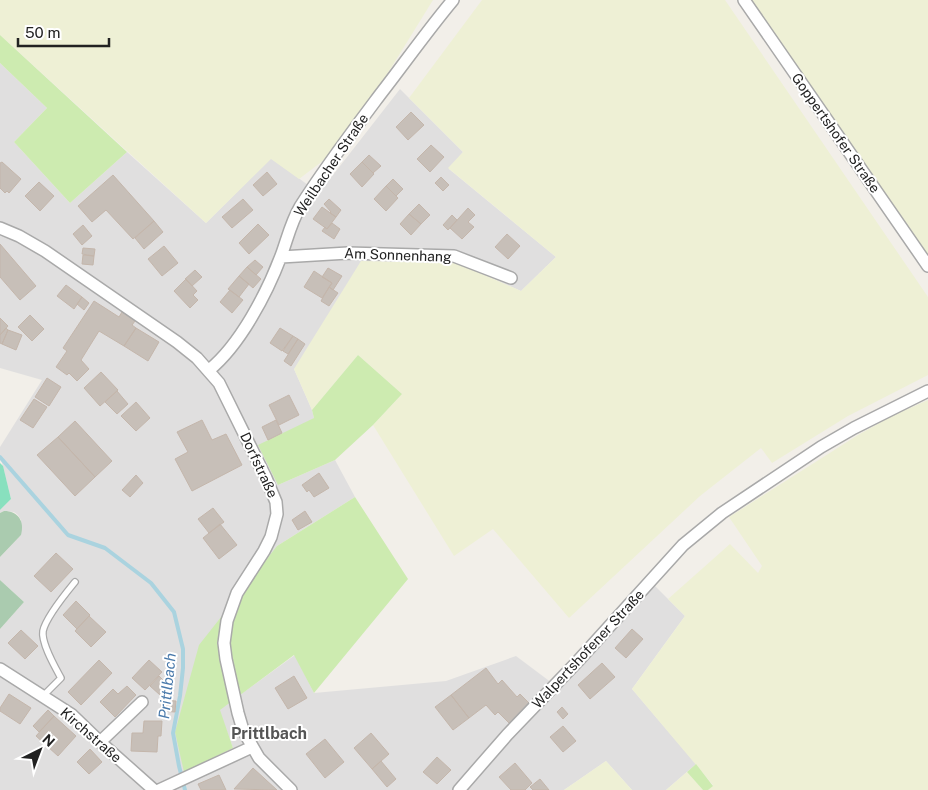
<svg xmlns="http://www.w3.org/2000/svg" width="928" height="790" font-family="'Public Sans',sans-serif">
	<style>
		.residential { fill: #e0dfdf }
		.farmland { fill: #eef0d5 }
		.grass { fill: #cdebb0 }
		.cemetery { fill: #aacbaf }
		.pitch { fill: #88e0be }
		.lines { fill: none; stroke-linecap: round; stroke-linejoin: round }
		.stream { stroke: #aad3df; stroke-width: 4 }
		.building { fill: #c7bfb8; stroke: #c4b6ab }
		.service-casing { stroke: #a9a9a9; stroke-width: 8 }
		.minor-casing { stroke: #a9a9a9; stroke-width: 14 }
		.service { stroke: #fff; stroke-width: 5.5 }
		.minor { stroke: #fff; stroke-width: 11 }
		.labels { text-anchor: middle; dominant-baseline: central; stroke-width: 4; stroke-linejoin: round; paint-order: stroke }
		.street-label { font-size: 14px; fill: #222; stroke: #fff }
		.water-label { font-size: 15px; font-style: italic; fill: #4a7aab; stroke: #fff }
		.quarter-label { font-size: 16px; font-weight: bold; fill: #555; stroke: #fff }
	</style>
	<rect width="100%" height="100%" fill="#f2efe9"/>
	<path class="residential" d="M0 63 47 108 14 142 70 203 127 152 206 223 271 158 319 193 400 89 463 152 449 169 556 257 521 291 457 263 294 369 312 410 314 418 278 485 335 460 355 497 277 546 184 772 233 748 219 710 295 655 314 693 446 681 516 656 560 689 655 586 685 616 632 689 696 764 666 790H632L606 761 564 790H0V629L24 602 0 580V557L21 535V520L18 515 14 512 4 511 0 513V510L11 499 0 455V447L42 380 0 368Z"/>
	<path class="farmland" d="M0 0H433L365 110 328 157 299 179 271 159 206 223 0 35Z
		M482 0H725L928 297V375L848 416 772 463 761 448 700 496 569 618 493 529 454 556 373 425 402 394 358 355 312 410 294 369 361 261 457 263 521 291 556 257 448 168 463 152 409 98Z
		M749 0H928V255Z
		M928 400V790H708L713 785 632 689 685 616 668 599 730 544 758 573 762 566 729 517 858 435 892 416Z
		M606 761 632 790H564Z
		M687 772 703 790H666Z"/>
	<path class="grass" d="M0 35 127 152 70 203 14 142 47 108 0 63Z
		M358 355 402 394 373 425 335 460 278 485 258 445 314 418 312 410Z
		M355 497 408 579 314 693 294 655 220 710 233 748 184 772 175 732 199 645 277 546Z
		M696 764 713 786 708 790H703L687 772Z"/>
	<path class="cemetery" d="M4 511C18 511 25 521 21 535L0 557V513Z
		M0 580 24 602 0 629Z"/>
	<path class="pitch" d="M0 463 3 466 11 499 0 510Z"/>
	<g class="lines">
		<path class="stream" d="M0 457 68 535 105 548 151 583 174 612 183 649V668L180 696 173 733 179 766 185 790"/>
	</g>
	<path class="building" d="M411 112 424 125 408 140 396 127Z
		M431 145 444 157 430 172 417 159Z
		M369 155 381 166 373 173 362 162Z
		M2 162 21 179 9 193 7 191 5 193 0 188V163Z
		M362 162 374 174 362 187 350 174Z
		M267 172 277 184 263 196 253 185Z
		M113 175 154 221 133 239 106 210 92 222 78 206Z
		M441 177 449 185 443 191 435 183Z
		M393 179 403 189 396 196 386 186Z
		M39 182 54 196 40 211 25 196Z
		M386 186 398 198 386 211 374 199Z
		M243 199 253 210 232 228 222 217Z
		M329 199 341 210 336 217 330 213 331 212 324 204Z
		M419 204 430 215 421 224 409 214Z
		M322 207 336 217 327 229 313 219Z
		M468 208 475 215 468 222 474 227 462 239 450 228Z
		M409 214 421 224 411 235 400 224Z
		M452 215 457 220 448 230 443 225Z
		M154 221 163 232 144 249 135 238Z
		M332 223 340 229 334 239 322 231 325 227 327 229Z
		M258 224 269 235 249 254 239 243Z
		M83 225 92 236 82 245 73 234Z
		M507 234 520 246 508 259 495 247Z
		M0 244 36 286 20 300 0 277Z
		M164 246 178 263 162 276 148 259Z
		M83 248 95 249 94 256 82 254Z
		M83 255 94 256 93 265 82 264Z
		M255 260 263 267 256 275 247 267Z
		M247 267 261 279 253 288 239 276Z
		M328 268 342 276 333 290 329 287 332 283 322 277Z
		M195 270 202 277 192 286 185 279Z
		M314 271 332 283 322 298 304 287Z
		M239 276 249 284 239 297 228 289Z
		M186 279 197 291 193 295 198 300 190 308 174 291Z
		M66 285 82 297 74 309 57 296Z
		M329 287 338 293 329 306 321 301Z
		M230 290 243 300 232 313 220 302Z
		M82 297 89 303 84 310 77 304Z
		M94 301 119 317 122 312 135 321 132 325 136 328 124 346 99 331 81 360 89 369 77 381 69 373 67 375 56 367 67 351 63 348Z
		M30 315 44 329 32 341 18 327Z
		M0 318 8 326 0 335Z
		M6 328 8 330 2 344 0 343V335Z
		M136 328 159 342 148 361 124 346Z
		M280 328 293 336 282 351 270 343Z
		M8 330 22 335 16 350 2 344Z
		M293 336 298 339 288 354 283 351Z
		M298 339 305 344 291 366 284 361Z
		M101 372 118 390 100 406 84 388Z
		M47 378 61 387 49 406 35 397Z
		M117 391 128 404 117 414 105 402Z
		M289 395 299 415 279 425 269 405Z
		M34 399 47 407 33 428 20 420Z
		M136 402 150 418 136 431 121 416Z
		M202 420 212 440 226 434 242 465 192 491 175 459 188 452 177 432Z
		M276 420 282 433 268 440 262 427Z
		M75 421 112 461 95 477 58 437Z
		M58 437 95 477 75 496 37 455Z
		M319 473 329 488 314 497 309 490 307 492 302 485Z
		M136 475 143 483 130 497 122 490Z
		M213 508 224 522 209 533 198 519Z
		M305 511 312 522 298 530 292 520Z
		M220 524 237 545 219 559 203 538Z
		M56 553 73 569 51 592 34 576Z
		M76 601 90 615 77 629 63 615Z
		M89 616 106 632 91 647 75 631Z
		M632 629 643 639 626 658 615 648Z
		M21 630 38 646 25 659 8 643Z
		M99 660 112 673 81 705 68 692Z
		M149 660 162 672 145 690 132 678Z
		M602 663 615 677 590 699 578 685Z
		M486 668 498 684 502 680 517 697 520 694 531 705 511 725 498 712 495 715 486 705 469 718 451 695Z
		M159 676 169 686 160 695 150 686Z
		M294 676 307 698 288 709 275 688Z
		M127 686 136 695 115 717 100 702 113 689 118 694Z
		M9 694 31 708 20 724 0 711V708Z
		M451 695 469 718 453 730 435 707Z
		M161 700 176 701 175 712 161 711Z
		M562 707 568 714 563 719 557 712Z
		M48 710 54 716 39 732 33 726Z
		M54 716 76 736 58 756 36 736Z
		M144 721H162L161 736H158L157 752 131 751 132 733H143Z
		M563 726 576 741 563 752 550 737Z
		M371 733 389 754 372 769 354 748Z
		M325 739 344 762 325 778 306 754Z
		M90 749 102 762 89 774 77 762Z
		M437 757 451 770 437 784 423 772Z
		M381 761 396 779 387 787 372 769Z
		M515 763 532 783 525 790H511L499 777Z
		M253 768 277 790 234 789Z
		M219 775 226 790H201L198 784Z
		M540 779 549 790H533L530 787Z"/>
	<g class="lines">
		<defs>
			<path id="service" d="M42 697 61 678C55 667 41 643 43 631 46 617 66 593 75 582"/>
			<path id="minor" d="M744 0 928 266
				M0 228 19 236 45 251 177 342 197 358 219 383 266 478 276 502 277 514 271 537 264 551 237 593 227 621 224 643 226 659 238 713 243 730 259 758 291 790
				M281 257 348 253 454 256 511 278
				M209 370C240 345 267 293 281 256 287 240 291 222 300 207 324 169 352 132 379 96 404 64 427 31 453 0
				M0 669 72 715 100 742 154 790
				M100 742 142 702
				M159 790 252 747
				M459 790 507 735 578 661 683 545 722 513 821 447 854 428 928 391"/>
		</defs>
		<use href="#service" class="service-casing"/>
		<use href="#minor" class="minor-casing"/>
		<use href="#service" class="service"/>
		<use href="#minor" class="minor"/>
	</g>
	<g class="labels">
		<g class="street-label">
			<text transform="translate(836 133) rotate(55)">Goppertshofer Straße</text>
			<text transform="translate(331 165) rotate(-56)">Weilbacher Straße</text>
			<text transform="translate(398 255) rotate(2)">Am Sonnenhang</text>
			<text transform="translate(259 465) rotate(65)">Dorfstraße</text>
			<text transform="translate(588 649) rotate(-47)">Walpertshofener Straße</text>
			<text transform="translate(91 735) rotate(41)">Kirchstraße</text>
		</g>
		<g class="water-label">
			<text transform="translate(167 686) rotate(-84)">Prittlbach</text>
		</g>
		<g class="quarter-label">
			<text x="269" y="733">Prittlbach</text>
		</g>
	</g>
	<g transform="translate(40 750) rotate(42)" stroke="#ffffff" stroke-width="4" paint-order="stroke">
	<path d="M0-4L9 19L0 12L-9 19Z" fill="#222222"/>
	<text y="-8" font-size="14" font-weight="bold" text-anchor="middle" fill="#222222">N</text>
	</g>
	<path d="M18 38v8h91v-8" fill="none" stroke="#222222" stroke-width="2.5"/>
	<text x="25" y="38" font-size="15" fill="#222222" stroke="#ffffff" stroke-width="4" paint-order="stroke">50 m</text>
</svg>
